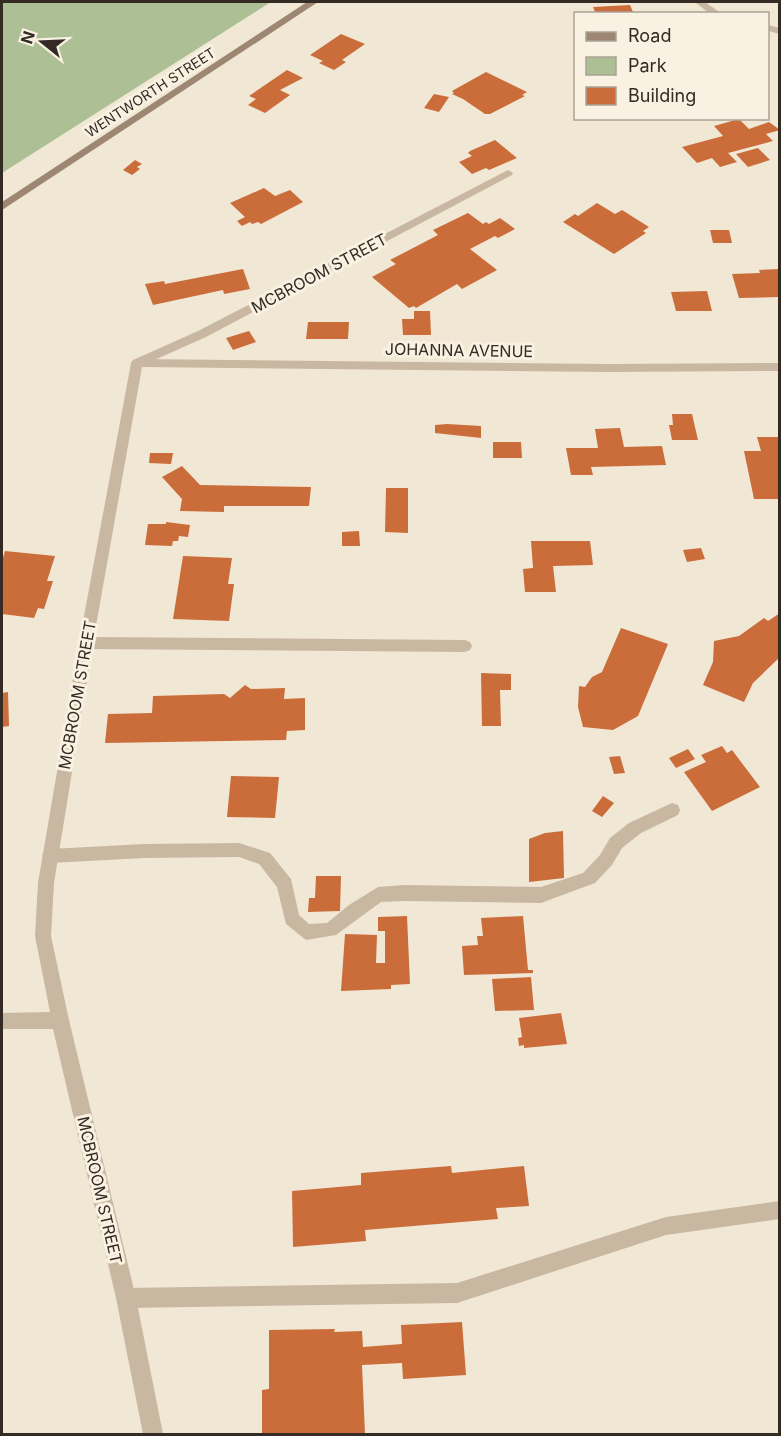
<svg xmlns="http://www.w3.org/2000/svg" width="781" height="1436" font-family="Inter,sans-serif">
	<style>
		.green { fill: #adc095 }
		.building { fill: #cb6d3a }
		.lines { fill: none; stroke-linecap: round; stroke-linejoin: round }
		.service { fill: #c9b8a1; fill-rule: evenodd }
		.minor { fill: #c9b8a1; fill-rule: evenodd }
		.secondary { fill: #9d8773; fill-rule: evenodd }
		.labels { text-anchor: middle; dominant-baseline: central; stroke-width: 6; stroke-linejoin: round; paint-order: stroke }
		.far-street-label { font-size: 14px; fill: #332b24; stroke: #f9f1e1 }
		.street-label { font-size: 16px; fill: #332b24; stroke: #f9f1e1 }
	</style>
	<rect width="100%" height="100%" fill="#f1e7d5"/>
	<path class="green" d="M2 2H271L2 173Z"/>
	<path class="building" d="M630 5 633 12 628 14H596L593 7Z
		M341 34 365 44 342 60 346 62 334 70 319 63 323 61 310 55Z
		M287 70 303 78 280 90 290 95 265 113 248 105 256 99 249 96Z
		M486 72 527 92 522 95 525 96 490 114H485L463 99 452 94 454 93 452 91Z
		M434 94 449 97 439 112 424 108Z
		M739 119 749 129 769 122 780 130 766 134 773 141 728 153 737 162 720 167 712 158 697 163 682 147 723 136 714 126Z
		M495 140 517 158 489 170 486 168 472 174 459 162 472 156 468 153 470 151Z
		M758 148 770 160 748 167 736 154Z
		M135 160 142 164 137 167 140 169 132 175 123 170Z
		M264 188 275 196 290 190 303 202 261 224 258 222 252 224 250 222 242 226 237 221 245 217 230 203Z
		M597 203 615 214 622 210 649 227 643 231 646 233 614 254 563 222 575 214 578 216Z
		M468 213 483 224 486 222 489 224 500 218 515 229 498 238 495 236 470 249 497 270 462 289 457 284 416 308 414 306 409 308 372 277 396 264 390 260 438 235 433 230Z
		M710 230H729L732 243H713Z
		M243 269 250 289 224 294 223 290 153 305 145 284 164 281 165 284Z
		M780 269V297L739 298 732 274 760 273 759 270Z
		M707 291 712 311H676L671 292Z
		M414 311H430L431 335H403L402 319H414Z
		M308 322H349L348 339H306Z
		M249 331 256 342 233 350 226 338Z
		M672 414H692L698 440H672L669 425H673Z
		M447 424 481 426V438L435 433V425Z
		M620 428 624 447 662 446 666 465 591 467 593 475H571L566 448H598L595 429Z
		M757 437H780V499H754L744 451H761Z
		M493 442H521L522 458H493Z
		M150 453H173L171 464 149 463Z
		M182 466 200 485 311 487 309 506H224V512L180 511 182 499 162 477Z
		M386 488H408V533L385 532Z
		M166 522 190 525 188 537 179 536 178 541H173L172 546 145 545 148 524H166Z
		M359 531 360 546H342V532Z
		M531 541H590L593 565 553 566 556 592H525L523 569 533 568Z
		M701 548 705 559 687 562 683 550Z
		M5 551 55 556 47 581H53L44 609 38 608 34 618 2 614V561Z
		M183 556 232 558 228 584H234L229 621 173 619Z
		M780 613V657L753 683 744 702 703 685 713 662 714 641 739 636 764 618 768 621Z
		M621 628 668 644 638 716 613 730 583 727 578 707 579 686 585 687 592 677 602 672Z
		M481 673 511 674V690H500L501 726H482Z
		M245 685 251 689 285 688 284 699 305 698V730L287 731 286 740 105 743 108 714 152 713 153 696 224 694 230 698Z
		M8 692 9 726 2 727V693Z
		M722 746 727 753 732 750 760 787 712 811 684 772 706 762 701 755Z
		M688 749 695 759 676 768 669 758Z
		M620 756 625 773 614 774 609 757Z
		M231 776 279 777 275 818 227 817Z
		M603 796 614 803 602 817 592 811Z
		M563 831 564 878 529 882V839L545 833Z
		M316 876H341L340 911 308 912 309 898H315Z
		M407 916 410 984 391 985V989L341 991 345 934 377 935 376 963H385V931H378V917Z
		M523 916 528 970H533V973L464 975 462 946 478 945 477 936H483L481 918Z
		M531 977 534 1010 495 1011 492 979Z
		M561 1013 567 1044 524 1048V1045L519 1046 518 1038 522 1037 519 1018Z
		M451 1166 452 1173 524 1166 529 1206 496 1208 498 1219 365 1230 366 1241 293 1247 292 1191 361 1185V1173Z
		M462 1322 466 1375 403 1379 402 1363 362 1365 365 1434H262V1390L269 1389V1330L335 1329 334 1332 362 1331 363 1347 402 1344 401 1325Z"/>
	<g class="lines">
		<path class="service" d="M508 170 513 173 512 175 206 337 141 366 137 367 131 363 133 360 198 331Z
			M672 803 678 805 680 810 678 815 641 833 622 848 612 865 595 883 541 903 404 901 381 902 336 935 306 940 286 924 277 887 259 864 239 857 144 858 50 863 44 861 42 856 44 851 50 849 144 844 239 843 270 853 291 879 299 915 309 924 327 923 349 905 378 887 404 885 541 887 583 873 600 855 610 838 629 823Z
			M780 1201V1219L666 1235 457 1303 126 1308 119 1305 116 1298 119 1291 126 1288 457 1283 666 1217Z"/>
		<path class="minor" d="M695 2H705L722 14H710Z
			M768 25 780 28V34L768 31Z
			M137 359 609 364 780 363V371L609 372 142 367 94 637 465 640 470 642 472 646 470 650 465 652 92 649 54 883 51 936 69 1020 136 1298 163 1434H143L116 1298 53 1029H2V1013L50 1012 35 936 38 883 79 643 131 363Z"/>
		<path class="secondary" d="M307 2H318L2 210V202Z"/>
	</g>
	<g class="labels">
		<g class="far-street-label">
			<text transform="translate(150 92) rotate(-33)">WENTWORTH STREET</text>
		</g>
		<g class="street-label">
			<text transform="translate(319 273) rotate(-28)">MCBROOM STREET</text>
			<text transform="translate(459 350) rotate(1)">JOHANNA AVENUE</text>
			<text transform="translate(77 695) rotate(-80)">MCBROOM STREET</text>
			<text transform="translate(100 1190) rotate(77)">MCBROOM STREET</text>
		</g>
	</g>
	<rect width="781" height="1436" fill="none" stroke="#332b24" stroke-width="6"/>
	<rect x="574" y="12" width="195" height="108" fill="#f9f1e1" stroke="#aaa295" stroke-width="1.5"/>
	<rect x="586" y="32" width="30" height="9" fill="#9d8773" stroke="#aaa295" stroke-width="1.5"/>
	<text x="628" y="42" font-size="18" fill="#332b24">Road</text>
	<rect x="586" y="57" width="30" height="18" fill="#adc095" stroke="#aaa295" stroke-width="1.5"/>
	<text x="628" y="72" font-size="18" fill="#332b24">Park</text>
	<rect x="586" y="87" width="30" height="18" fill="#cb6d3a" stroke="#aaa295" stroke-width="1.5"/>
	<text x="628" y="102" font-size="18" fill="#332b24">Building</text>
	<g transform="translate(42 42) rotate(288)" stroke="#f9f1e1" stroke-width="4.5" paint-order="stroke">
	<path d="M0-4.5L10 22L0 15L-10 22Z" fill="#332b24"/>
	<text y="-9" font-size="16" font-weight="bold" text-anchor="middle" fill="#332b24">N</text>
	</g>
</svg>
